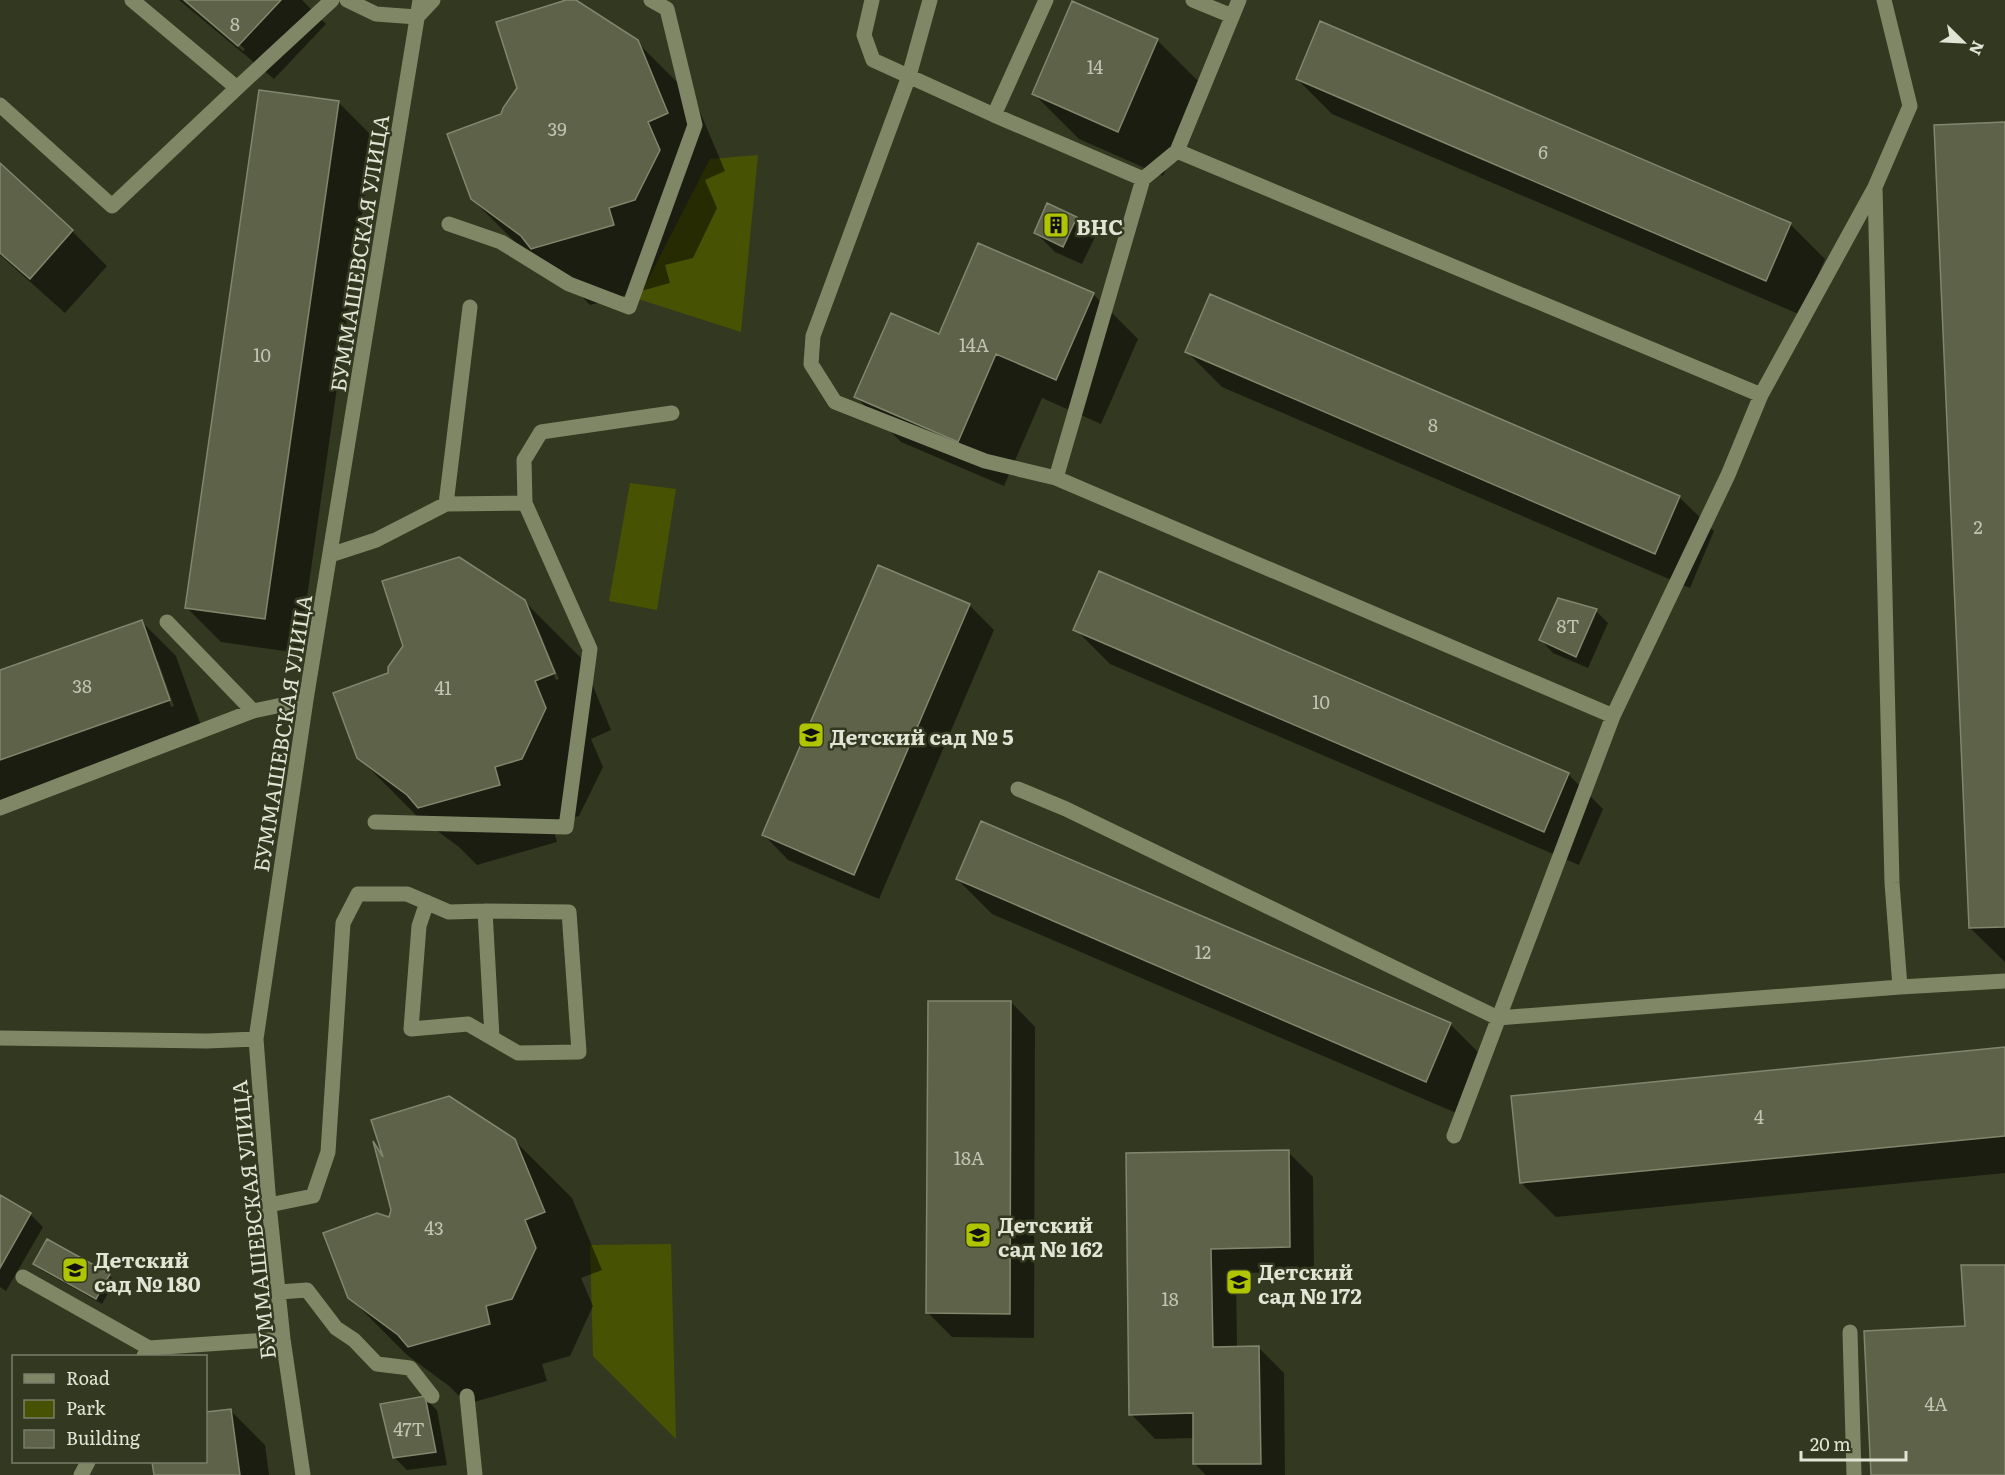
<svg xmlns="http://www.w3.org/2000/svg" width="2005" height="1475" font-family="Literata,serif">
	<style>
		.green { fill: #485203 }
		.shadow { fill: #0007; fill-rule: evenodd }
		.building { fill: #5d6248; stroke: #81876c; stroke-width: 1.5 }
		.lines { fill: none; stroke-linecap: round; stroke-linejoin: round }
		.minor { stroke: #808766; stroke-width: 15 }
		.labels { text-anchor: middle; dominant-baseline: central; stroke-width: 5; stroke-linejoin: round; paint-order: stroke }
		.number-label { font-size: 18px; fill: #c1c4b2 }
		.poi-label { font-size: 21px; font-weight: bold; fill: #e2e5d6; stroke: #333820; text-anchor: start }
		.street-label { font-size: 21px; fill: #e2e5d6; stroke: #333820 }
	</style>
	<rect width="100%" height="100%" fill="#333820"/>
	<path class="green" d="M758 155 741 332 638 299 710 159Z
		M630 483 676 489 657 610 609 601Z
		M671 1244 676 1439 593 1356 590 1245Z"/>
	<path class="shadow" d="M179 0H182L243 51 245 49 186 0H302L326 24 274 79Z
		M571 0 637 42 695 100 725 171 705 180 717 208 693 258 665 265 670 283 590 305 573 288 530 257 472 199 502 115Z
		M1157 40 1202 85 1163 176 1079 139 1033 93Z
		M1297 79 1790 224 1825 259 1801 315 1332 114Z
		M338 102 373 137 299 653 221 642 186 607Z
		M2005 123V962L1970 928Z
		M0 165 72 231 107 266 65 313 0 255Z
		M1077 218 1095 237 1082 264 1055 252 1036 233Z
		M1093 294 1138 339 1101 424 1042 398 1004 486 901 442 856 397 939 336Z
		M1187 352 1679 497 1714 531 1690 588 1222 387Z
		M524 601 582 659 611 730 591 739 603 767 579 816 552 824 557 842 477 865 459 847 417 816 359 758 389 674ZM534 626H537L559 679 556 680Z
		M969 605 994 630 879 899 788 860 764 835Z
		M1596 611 1608 623 1588 668 1553 653 1541 640Z
		M141 621 176 656 204 734 0 807V672ZM155 661H158L174 706 171 707Z
		M1075 629 1568 774 1603 809 1579 865 1110 664Z
		M957 879 1450 1024 1485 1059 1461 1115 992 914Z
		M1011 1002 1035 1027 1034 1338 952 1337 928 1313Z
		M2005 1048V1173L1556 1217 1521 1183Z
		M514 1140 572 1198 602 1270 581 1278 593 1306 570 1356 542 1364 547 1381 467 1404 449 1386 407 1355 349 1297 393 1210 377 1149 384 1156Z
		M1288 1152 1313 1177 1314 1272 1236 1273 1237 1348H1259L1284 1373 1285 1475H1206L1195 1464V1438L1155 1439 1131 1414 1127 1155Z
		M0 1197 30 1214 43 1227 6 1291 0 1287Z
		M35 1264 109 1275 115 1281 102 1304 41 1270Z
		M425 1398 437 1410 447 1465 407 1470 394 1457Z
		M230 1410 265 1445 269 1475H155L154 1462H206V1414Z"/>
	<path class="building" d="M184 0H281L238 46Z
		M566 0H576L638 40 668 113 648 122 660 150 635 200 609 208 614 225 531 249 521 236 471 199 447 134 501 114 503 108 517 88 496 22Z
		M1072 1 1158 39 1118 132 1032 94Z
		M1320 21 1791 223 1766 281 1296 79Z
		M259 90 339 101 265 619 185 608Z
		M2005 122V927L1969 928 1934 125Z
		M0 163 73 230 30 279 0 253Z
		M1047 203 1077 217 1063 247 1034 233Z
		M978 243 1094 293 1056 380 996 354 958 442 854 397 891 313 939 334Z
		M1210 294 1680 496 1655 554 1185 352Z
		M459 557 525 600 555 673 535 681 546 708 522 759 495 767 500 785 418 808 407 795 357 758 333 693 388 673V667L403 646 382 581Z
		M878 565 970 604 854 875 762 835Z
		M1099 571 1569 773 1544 832 1073 630Z
		M1558 598 1597 609 1576 657 1539 640Z
		M142 620 170 700 0 760V670Z
		M981 821 1451 1023 1426 1082 956 879Z
		M928 1001H1011L1010 1314 926 1313Z
		M2005 1047V1136L1520 1183 1511 1096Z
		M449 1096 515 1139 545 1212 525 1220 536 1248 512 1299 486 1306 490 1324 408 1347 398 1335 348 1298 323 1233 377 1213 389 1217 391 1210 373 1141 383 1157 371 1120Z
		M1289 1150 1290 1247 1211 1249 1213 1347 1259 1346 1261 1464H1193V1413L1129 1415 1126 1153Z
		M0 1195 31 1213 0 1268Z
		M47 1239 110 1274 96 1299 33 1264Z
		M1961 1265H2005V1475H1871L1864 1331 1965 1326Z
		M425 1396 436 1452 393 1458 380 1404Z
		M231 1409 240 1475H154L152 1462H206V1412Z"/>
	<g class="lines">
		<path class="minor" d="M132 0 237 88 332 0
			M347 0 376 14 417 17 433 0
			M872 0 864 35 873 60 994 115
			M930 0 909 76 813 336 811 364 835 402 985 461 1056 478 1613 716
			M1046 0 994 115 1143 179
			M1193 0 1232 16
			M0 105 112 206 237 88
			M1177 151 1761 395
			M449 224 501 242 569 284 629 307 695 125 667 9 651 0
			M1056 478 1143 179 1177 151 1239 0
			M446 504 525 503
			M330 555 376 540 446 504 470 307
			M167 622 253 711
			M1018 789 1066 809 1498 1018 1900 987 1892 883 1875 187
			M0 808 253 711 306 700
			M375 822 566 827 590 649 525 503 524 460 541 432 672 413
			M485 911 492 1037
			M1900 987 2005 981
			M0 1038 207 1041 256 1039
			M1454 1136 1613 716 1728 475 1761 395 1875 187 1910 106 1884 0
			M269 1205 313 1196 328 1152 343 923 358 894H407L449 912 485 911 569 912 579 1052 518 1053 468 1024 411 1029 419 926 427 902
			M23 1277 149 1348
			M279 1292 307 1290 336 1328 354 1340 377 1364 410 1368 432 1396
			M1850 1332 1854 1475
			M144 1356 149 1348 283 1339
			M467 1396 475 1475
			M81 1475 88 1462
			M303 1475 283 1339 269 1205 256 1039 306 700 420 0"/>
	</g>
	<defs>
		<symbol id="building-square" viewBox="-11 -11 22 22"><rect x="-9" y="-9" width="18" height="18" rx="4" fill="#b0c502" stroke="#333820"/><path d="M-4-6H4V6H1V3H-1V6H-4ZM-2.5-4.3h1.7v1.8h-1.7ZM.8-4.3h1.7v1.8H.8ZM-2.5-1h1.7V.8h-1.7ZM.8-1h1.7V.8H.8Z" fill="#111"/></symbol>
		<symbol id="school-square" viewBox="-11 -11 22 22"><rect x="-9" y="-9" width="18" height="18" rx="4" fill="#b0c502" stroke="#333820"/><path d="M0-5L7-2L0 1L-7-2ZM-4 1L0 2.5L4 1V4Q0 6-4 4Z" fill="#111"/></symbol>
	</defs>
	<g fill-rule="evenodd">
		<use href="#building-square" x="1041" y="210" width="30" height="30"/>
		<use href="#school-square" x="796" y="720" width="30" height="30"/>
		<use href="#school-square" x="963" y="1220" width="30" height="30"/>
		<use href="#school-square" x="60" y="1255" width="30" height="30"/>
		<use href="#school-square" x="1224" y="1267" width="30" height="30"/>
	</g>
	<g class="labels">
		<g class="number-label">
			<text x="235" y="23">8</text>
			<text x="1095" y="66">14</text>
			<text x="557" y="128">39</text>
			<text x="1543" y="151">6</text>
			<text x="974" y="344">14А</text>
			<text x="262" y="354">10</text>
			<text x="1433" y="424">8</text>
			<text x="1978" y="526">2</text>
			<text x="1568" y="625">8Т</text>
			<text x="82" y="685">38</text>
			<text x="443" y="687">41</text>
			<text x="1321" y="701">10</text>
			<text x="1203" y="951">12</text>
			<text x="1759" y="1116">4</text>
			<text x="969" y="1157">18А</text>
			<text x="434" y="1227">43</text>
			<text x="1170" y="1298">18</text>
			<text x="1936" y="1403">4А</text>
			<text x="409" y="1428">47Т</text>
		</g>
		<g class="poi-label">
			<text x="1076" y="225">ВНС</text>
			<text x="830" y="735">Детский сад № 5</text>
			<text x="998" y="1223">Детский<tspan x="998" dy="24">сад № 162</tspan></text>
			<text x="94" y="1258">Детский<tspan x="94" dy="24">сад № 180</tspan></text>
			<text x="1258" y="1270">Детский<tspan x="1258" dy="24">сад № 172</tspan></text>
		</g>
		<g class="street-label">
			<text transform="translate(358 253) rotate(-81)">БУММАШЕВСКАЯ УЛИЦА</text>
			<text transform="translate(281 733) rotate(-81)">БУММАШЕВСКАЯ УЛИЦА</text>
			<text transform="translate(252 1220) rotate(-96)">БУММАШЕВСКАЯ УЛИЦА</text>
		</g>
	</g>
	<rect x="12" y="1355" width="195" height="108" fill="#333820" stroke="#797d69" stroke-width="1.5"/>
	<rect x="24" y="1374" width="30" height="9" fill="#808766" stroke="#797d69" stroke-width="1.5"/>
	<text x="66" y="1385" font-size="18" fill="#e2e5d6">Road</text>
	<rect x="24" y="1400" width="30" height="18" fill="#485203" stroke="#797d69" stroke-width="1.5"/>
	<text x="66" y="1415" font-size="18" fill="#e2e5d6">Park</text>
	<rect x="24" y="1430" width="30" height="18" fill="#5d6248" stroke="#797d69" stroke-width="1.5"/>
	<text x="66" y="1445" font-size="18" fill="#e2e5d6">Building</text>
	<g transform="translate(1963 42) rotate(114)" stroke="#333820" stroke-width="4.5" paint-order="stroke">
	<path d="M0-4.5L10 22L0 15L-10 22Z" fill="#e2e5d6"/>
	<text y="-9" font-size="16" font-weight="bold" text-anchor="middle" fill="#e2e5d6">N</text>
	</g>
	<path d="M1801 1451v9h105v-9" fill="none" stroke="#e2e5d6" stroke-width="3"/>
	<text x="1810" y="1451" font-size="18" fill="#e2e5d6" stroke="#333820" stroke-width="4.5" paint-order="stroke">20 m</text>
</svg>
